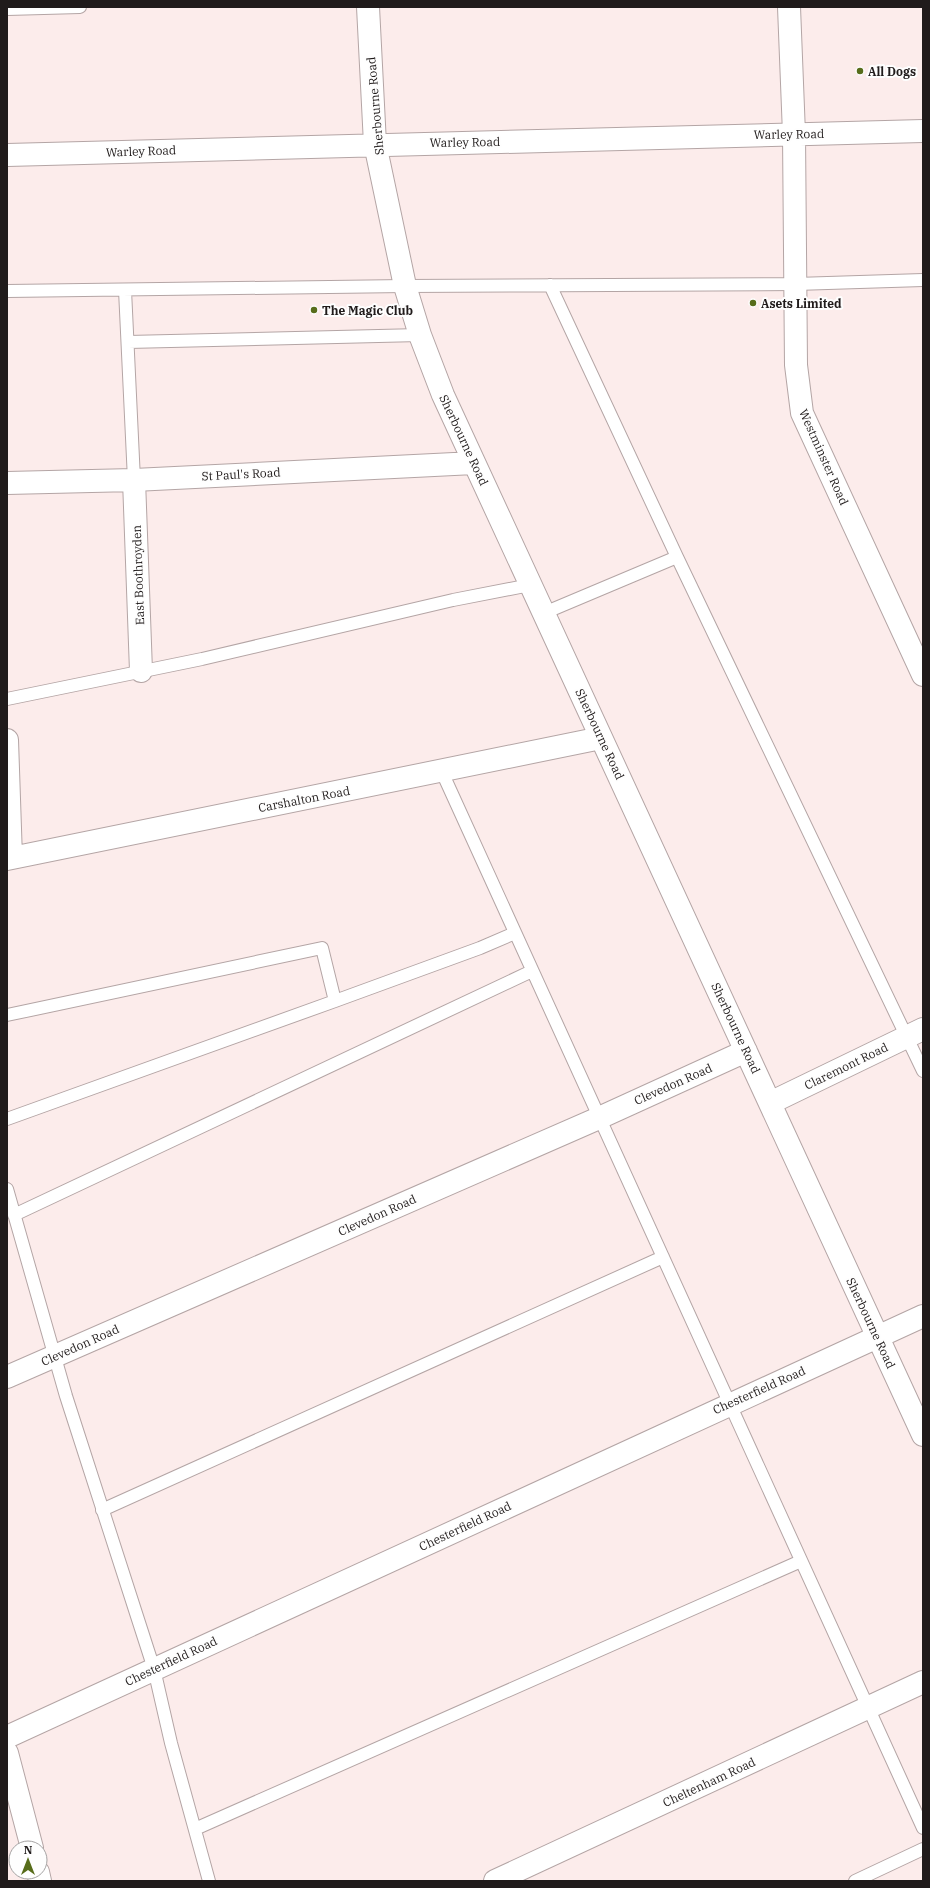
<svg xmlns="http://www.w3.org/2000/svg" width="930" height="1888" font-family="'IBM Plex Serif',serif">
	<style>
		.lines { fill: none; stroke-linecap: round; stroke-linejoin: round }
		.service-casing { stroke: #b4a5a5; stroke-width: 14 }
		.minor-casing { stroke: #b4a5a5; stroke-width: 24 }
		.service { stroke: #fff; stroke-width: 12 }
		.minor { stroke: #fff; stroke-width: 22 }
		.poi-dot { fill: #576c1a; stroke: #fefefe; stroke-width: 1.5 }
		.labels { text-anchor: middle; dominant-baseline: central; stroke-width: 4; stroke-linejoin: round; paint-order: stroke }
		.poi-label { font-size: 12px; font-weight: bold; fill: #201b1b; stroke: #fefefe; text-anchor: start }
		.street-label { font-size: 12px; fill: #201b1b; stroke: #fefefe }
	</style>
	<rect width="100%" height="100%" fill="#fceceb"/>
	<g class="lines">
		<defs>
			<path id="service" d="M7 9 80 7
				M550 285 677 557 923 1071
				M125 290 134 480
				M7 291 405 286 796 284 923 280
				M128 342 420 335
				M544 613 677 557
				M7 699 202 659 453 600 530 585
				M442 772 923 1828
				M7 1015 322 948 335 1001
				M7 1119 335 1001 480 948 515 933
				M7 1189 66 1396 154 1669 171 1743 209 1881
				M14 1215 532 971
				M102 1510 663 1257
				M195 1829 801 1561
				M855 1881 923 1849"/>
			<path id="minor" d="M368 7 375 144 405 286 420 335 443 395 923 1435
				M789 7 794 134 796 365 802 413 923 675
				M7 155 923 131
				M134 480 141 671
				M7 483 134 480 474 463
				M7 740 11 858
				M7 859 601 738
				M770 1103 923 1029
				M7 1377 599 1118 746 1051
				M7 1737 923 1316
				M7 1753 32 1848
				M38 1872 40 1881
				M495 1881 923 1682"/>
		</defs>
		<use href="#service" class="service-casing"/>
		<use href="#minor" class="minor-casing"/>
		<use href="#service" class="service"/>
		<use href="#minor" class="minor"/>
	</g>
	<g class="poi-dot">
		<circle cx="860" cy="71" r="4"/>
		<circle cx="753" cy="303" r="4"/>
		<circle cx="314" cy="310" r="4"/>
	</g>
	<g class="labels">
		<g class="poi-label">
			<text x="868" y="71">All Dogs</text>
			<text x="761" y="303">Asets Limited</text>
			<text x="322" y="310">The Magic Club</text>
		</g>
		<g class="street-label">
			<text transform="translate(375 106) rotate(-95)">Sherbourne Road</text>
			<text transform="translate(789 134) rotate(-1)">Warley Road</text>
			<text transform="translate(465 142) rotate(-1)">Warley Road</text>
			<text transform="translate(141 151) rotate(-2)">Warley Road</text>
			<text transform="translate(464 440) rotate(65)">Sherbourne Road</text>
			<text transform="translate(824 457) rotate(66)">Westminster Road</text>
			<text transform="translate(241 474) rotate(-3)">St Paul's Road</text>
			<text transform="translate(138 575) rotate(-92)">East Boothroyden</text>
			<text transform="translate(600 734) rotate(65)">Sherbourne Road</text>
			<text transform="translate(304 799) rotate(-11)">Carshalton Road</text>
			<text transform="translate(736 1028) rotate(65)">Sherbourne Road</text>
			<text transform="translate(846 1066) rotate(-26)">Claremont Road</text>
			<text transform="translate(673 1084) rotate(-24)">Clevedon Road</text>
			<text transform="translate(377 1215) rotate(-24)">Clevedon Road</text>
			<text transform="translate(871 1323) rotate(65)">Sherbourne Road</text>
			<text transform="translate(80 1345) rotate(-24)">Clevedon Road</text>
			<text transform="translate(759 1390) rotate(-24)">Chesterfield Road</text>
			<text transform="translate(465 1526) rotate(-25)">Chesterfield Road</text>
			<text transform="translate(171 1661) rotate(-25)">Chesterfield Road</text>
			<text transform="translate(709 1782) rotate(-25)">Cheltenham Road</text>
		</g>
	</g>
	<rect width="930" height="1888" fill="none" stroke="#201b1b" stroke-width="16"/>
	<g transform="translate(28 1860)"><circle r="19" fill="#fefefe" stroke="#a5a3a3"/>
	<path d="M0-3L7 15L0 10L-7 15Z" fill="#576c1a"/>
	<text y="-6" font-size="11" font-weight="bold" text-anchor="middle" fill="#201b1b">N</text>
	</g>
</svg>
